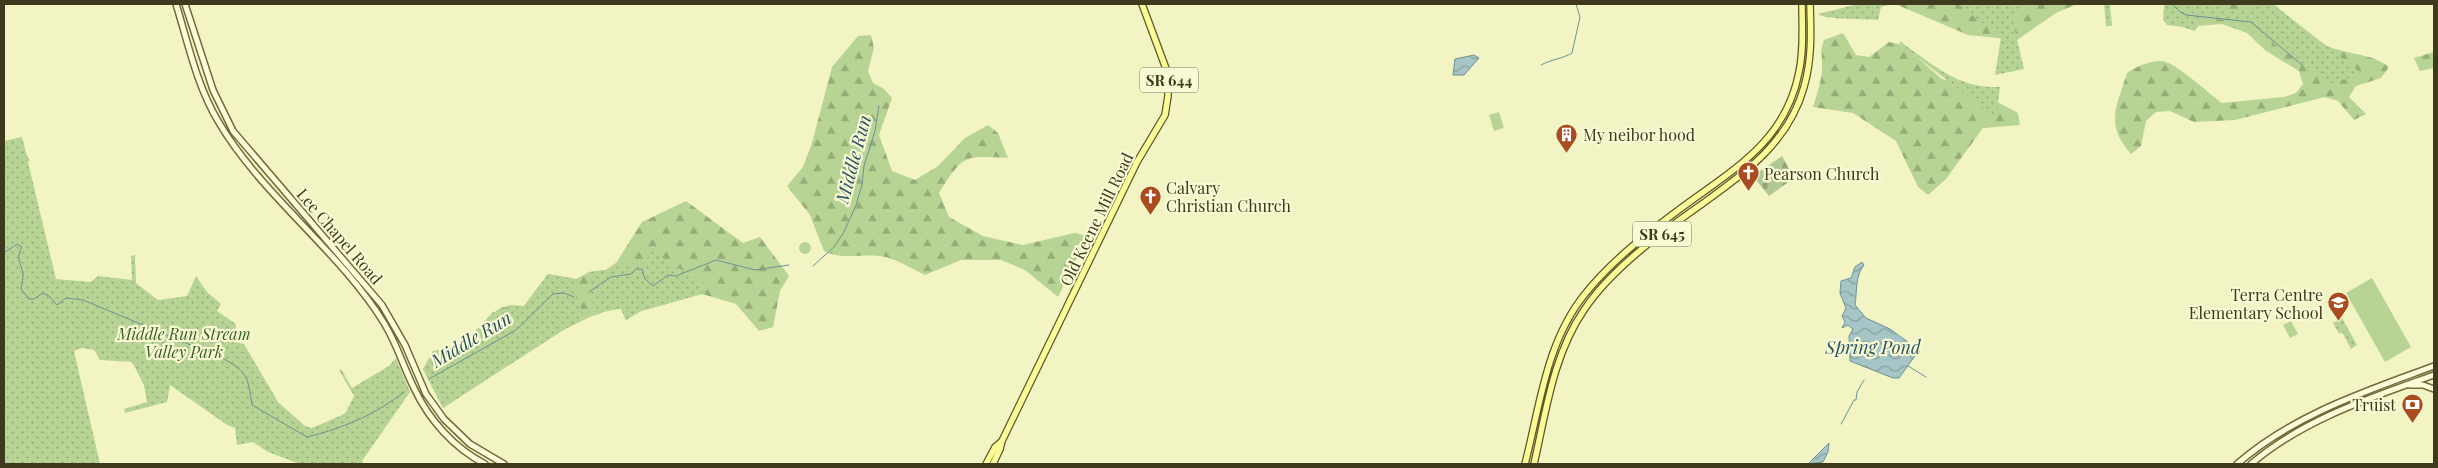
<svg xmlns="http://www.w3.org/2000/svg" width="2438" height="468" font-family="'Playfair Display',serif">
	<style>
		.forest { fill: url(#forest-firs) }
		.cemetery { fill: url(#cemetery-stones) }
		.park { fill: url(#park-dots) }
		.garden { fill: #b8d495 }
		.water { fill: url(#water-waves); stroke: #6b9396 }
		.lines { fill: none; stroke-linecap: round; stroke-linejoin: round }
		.stream { stroke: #6b9396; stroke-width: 1 }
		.secondary-casing { stroke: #736a3a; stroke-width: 8 }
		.primary-casing { stroke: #5f552c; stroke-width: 8 }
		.secondary { stroke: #fcfdd8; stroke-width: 5 }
		.primary { stroke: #f9fb97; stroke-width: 5.5 }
		.labels { text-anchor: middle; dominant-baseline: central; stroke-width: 4.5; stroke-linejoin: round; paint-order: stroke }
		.shield { fill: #f8fad4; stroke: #767354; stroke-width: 1 }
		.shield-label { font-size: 15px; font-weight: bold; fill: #3f391d }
		.poi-label { font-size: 16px; fill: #3f391d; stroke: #f8fad4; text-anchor: start }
		.street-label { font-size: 16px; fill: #3f391d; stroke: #f8fad4 }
		.park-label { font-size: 16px; font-style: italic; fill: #3a5f21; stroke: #f8fad4 }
		.water-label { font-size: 18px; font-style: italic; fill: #2a5261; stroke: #f8fad4 }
	</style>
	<defs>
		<pattern id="forest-firs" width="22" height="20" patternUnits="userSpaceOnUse" patternTransform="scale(1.25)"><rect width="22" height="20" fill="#b8d495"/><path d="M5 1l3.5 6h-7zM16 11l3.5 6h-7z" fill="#97ad79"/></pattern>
		<pattern id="cemetery-stones" width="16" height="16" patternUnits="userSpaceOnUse" patternTransform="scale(1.25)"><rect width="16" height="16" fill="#b1c895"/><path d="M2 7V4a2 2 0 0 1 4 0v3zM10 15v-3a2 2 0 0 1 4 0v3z" fill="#91a379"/></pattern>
		<pattern id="park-dots" width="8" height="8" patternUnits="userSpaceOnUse" patternTransform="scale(1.25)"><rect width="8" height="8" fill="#b8d495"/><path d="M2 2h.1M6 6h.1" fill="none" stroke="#97ad79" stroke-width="1.8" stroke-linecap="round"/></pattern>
		<pattern id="water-waves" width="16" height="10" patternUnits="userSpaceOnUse" patternTransform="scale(1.25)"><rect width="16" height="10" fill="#a6c5c6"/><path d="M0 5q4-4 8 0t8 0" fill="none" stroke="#89a1a0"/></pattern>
	</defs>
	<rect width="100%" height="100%" fill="#f2f4c4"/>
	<path class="forest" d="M1895 4H2077L2056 13 2017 40 1968 35Z
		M2170 4H2267C2285 22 2306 38 2330 47 2350 55 2371 53 2389 67L2381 78 2356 86 2349 97 2366 114 2354 120 2338 101 2325 97 2235 120 2194 122 2170 111 2156 112 2146 121 2141 146 2131 154C2104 123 2117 107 2127 73 2137 66 2149 61 2161 61 2175 61 2209 94 2222 103L2284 97 2296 93 2303 84 2299 71 2266 51 2247 33 2222 24 2196 26Z
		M1843 33 1856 55 1869 57 1889 42 1903 45 1942 79 1993 89 1996 101 2018 113 2020 125 1983 128 1946 179 1928 195 1918 187 1896 141 1853 113 1813 107C1817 93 1823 78 1822 63 1822 53 1820 50 1824 40Z
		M871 35 874 48 868 71 873 83 884 89 892 98 879 135 892 171 915 180 938 166 965 138 988 125 998 133 1008 158C963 156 964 154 939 193L949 217 983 236 1023 245 1074 233 1088 236 1058 297 1025 270 1001 260H961L925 275C914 270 902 262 889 258 867 251 845 262 824 251L810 215 787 186 803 167 812 143 832 67 858 36Z
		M2434 52V68L2420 71 2414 58Z
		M686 201 743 243 760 237 789 276 780 291 773 327 759 331 736 304 702 294 641 311 626 320 621 309C578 310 482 383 443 408L423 369 433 351C447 349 459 346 470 338 491 321 490 302 524 306L548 274 576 279 589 272 606 270 616 263 642 222Z"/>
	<path class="cemetery" d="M1782 156 1794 178 1769 196 1753 176Z"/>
	<path class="park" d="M1858 4H1893L1881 7 1878 20C1866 19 1824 20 1818 14Z
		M1958 4H2031L2012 18 2024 69 1995 75 2001 37Z
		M2104 4H2110L2112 26H2106Z
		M2164 4H2205L2240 11 2254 10 2258 4H2273L2362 74 2325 85 2315 73 2276 45 2253 33 2244 23 2203 17 2195 31 2182 27 2167 25 2163 20Z
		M1901 42C1933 65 1959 89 2000 87L1996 118 1899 43Z
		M22 137 27 156 30 161 28 162 56 279 91 282 98 276 132 280 131 256 135 255 136 283 158 300 187 296 196 276 207 292 221 304 217 311 236 324 235 342 244 344 278 402 305 426 312 428 342 415 346 412 354 396 339 370 341 369 352 388 389 366 396 358 410 392 362 461 363 464H300L268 452 253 442 237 445 235 428 227 425 170 385 167 402 125 413 124 409 147 402 144 385 132 362 100 360 94 350 82 348 74 351 100 464H4V141Z
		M652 251 706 285 702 294 641 311 626 320 621 309H608L597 315 591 298 589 272 606 270 616 263H644Z
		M548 274 576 279 578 300 585 319 565 329 443 408 423 369 433 351C463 347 474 333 493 312L503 313 509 305 524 306Z
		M2342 318 2357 345 2351 349 2342 332 2339 334 2333 323Z"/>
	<path class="garden" d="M1499 112 1504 128 1494 131 1489 115Z
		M799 248a6 6 0 1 1 12 0a6 6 0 1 1-12 0Z
		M2372 278 2411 347 2385 362 2346 293Z
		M2291 321 2298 334 2290 338 2283 325Z"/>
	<path class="water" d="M1474 55 1479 58 1464 75H1453L1455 59Z
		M1862 262 1864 265C1855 275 1857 294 1855 305L1866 318 1890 329 1912 345 1917 353 1899 378H1893L1850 361 1849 336 1853 329 1848 325 1842 328 1845 322 1842 316 1846 308 1840 293 1841 281 1851 278 1855 267Z
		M1829 443 1828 452 1823 462 1808 464Z"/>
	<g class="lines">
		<path class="stream" d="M2172 4 2180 12 2186 15 2251 22 2302 65
			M1541 65C1552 59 1562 59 1572 53L1580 17 1576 4
			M4 253 17 244 22 247C16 257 20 262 23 273 24 277 21 284 21 289L29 299H34L43 293 49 296 57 305 66 298 83 300 222 358C247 371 248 377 252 405L307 437C341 429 377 414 404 392
			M813 266 834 247 844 232 856 205 862 185 864 166 875 131 879 106
			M589 292 611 277 631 274 636 269H642L645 279 653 286 668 275 676 276 716 260 755 270 789 265
			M1908 366 1926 377
			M429 379 516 330 553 294 564 293 574 297
			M1841 424 1854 400H1856L1857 392 1864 380"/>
		<defs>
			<path id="secondary" d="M176 4C188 43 197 86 218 121 261 195 339 250 384 323 397 344 403 366 414 388 429 420 454 448 485 464
				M185 4 213 90 233 131 382 305 405 345 426 394 444 419 470 444 504 464
				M2410 385H2423L2434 389
				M2237 464C2295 414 2364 392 2434 366
				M2251 464C2304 419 2370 398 2434 375"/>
			<path id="primary" d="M986 464 995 447 1002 441
				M993 464 1000 449 1002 441 1137 162 1165 115 1168 96V74L1142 4
				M1525 464C1540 406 1546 342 1585 294 1612 260 1650 231 1684 206 1736 168 1786 140 1799 72 1804 50 1802 26 1802 4
				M1534 464C1546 412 1553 355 1584 310 1611 269 1662 232 1702 204 1746 172 1789 142 1804 87 1812 60 1811 32 1810 4"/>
		</defs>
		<use href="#secondary" class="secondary-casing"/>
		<use href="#primary" class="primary-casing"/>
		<use href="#secondary" class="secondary"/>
		<use href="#primary" class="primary"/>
	</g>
	<defs>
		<symbol id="building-pin" viewBox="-11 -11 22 30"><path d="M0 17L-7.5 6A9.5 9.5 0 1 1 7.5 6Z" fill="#a94c1f" stroke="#f8fad4"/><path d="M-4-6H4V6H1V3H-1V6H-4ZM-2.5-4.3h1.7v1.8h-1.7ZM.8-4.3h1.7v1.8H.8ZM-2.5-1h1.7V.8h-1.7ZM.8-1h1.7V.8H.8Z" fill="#fff"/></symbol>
		<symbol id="church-pin" viewBox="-11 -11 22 30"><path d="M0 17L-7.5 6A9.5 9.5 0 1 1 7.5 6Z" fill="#a94c1f" stroke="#f8fad4"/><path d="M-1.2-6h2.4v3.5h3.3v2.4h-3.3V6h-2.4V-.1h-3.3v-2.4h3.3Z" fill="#fff"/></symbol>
		<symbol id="school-pin" viewBox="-11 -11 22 30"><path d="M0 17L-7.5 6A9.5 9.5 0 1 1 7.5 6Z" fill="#a94c1f" stroke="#f8fad4"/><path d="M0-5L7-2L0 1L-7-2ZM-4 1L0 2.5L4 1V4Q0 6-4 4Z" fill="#fff"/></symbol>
		<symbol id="bank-pin" viewBox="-11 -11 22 30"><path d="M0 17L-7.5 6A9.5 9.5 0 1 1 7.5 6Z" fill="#a94c1f" stroke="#f8fad4"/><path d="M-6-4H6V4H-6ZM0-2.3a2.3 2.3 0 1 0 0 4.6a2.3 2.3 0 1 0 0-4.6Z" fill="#fff"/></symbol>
	</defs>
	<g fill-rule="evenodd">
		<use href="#building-pin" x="1554" y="122" width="25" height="34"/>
		<use href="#church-pin" x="1736" y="160" width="25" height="34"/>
		<use href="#church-pin" x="1138" y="184" width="25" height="34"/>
		<use href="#school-pin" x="2326" y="290" width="25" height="34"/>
		<use href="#bank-pin" x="2400" y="392" width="25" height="34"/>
	</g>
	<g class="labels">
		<g class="shield">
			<rect x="1140" y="67.5" width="58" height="25" rx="4"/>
			<rect x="1633" y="221.5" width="58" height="25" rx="4"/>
		</g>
		<g class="shield-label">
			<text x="1169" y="80">SR 644</text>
			<text x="1662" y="234">SR 645</text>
		</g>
		<g class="poi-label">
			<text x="1583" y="134">My neibor hood</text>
			<text x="1764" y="173">Pearson Church</text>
			<text x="1166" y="187">Calvary<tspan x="1166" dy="18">Christian Church</tspan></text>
			<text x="2323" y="294" text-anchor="end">Terra Centre<tspan x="2323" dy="18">Elementary School</tspan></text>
			<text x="2396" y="404" text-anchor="end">Truist</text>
		</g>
		<g class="street-label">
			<text transform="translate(1096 219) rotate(-64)">Old Keene Mill Road</text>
			<text transform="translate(340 236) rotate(49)">Lee Chapel Road</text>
		</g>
		<g class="park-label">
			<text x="184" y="333">Middle Run Stream<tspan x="184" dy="18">Valley Park</tspan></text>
		</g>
		<g class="water-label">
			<text transform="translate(853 159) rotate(-75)">Middle Run</text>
			<text transform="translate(471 339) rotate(-31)">Middle Run</text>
			<text x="1873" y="347">Spring Pond</text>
		</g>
	</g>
	<rect width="2438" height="468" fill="none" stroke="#3f391d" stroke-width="10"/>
</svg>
